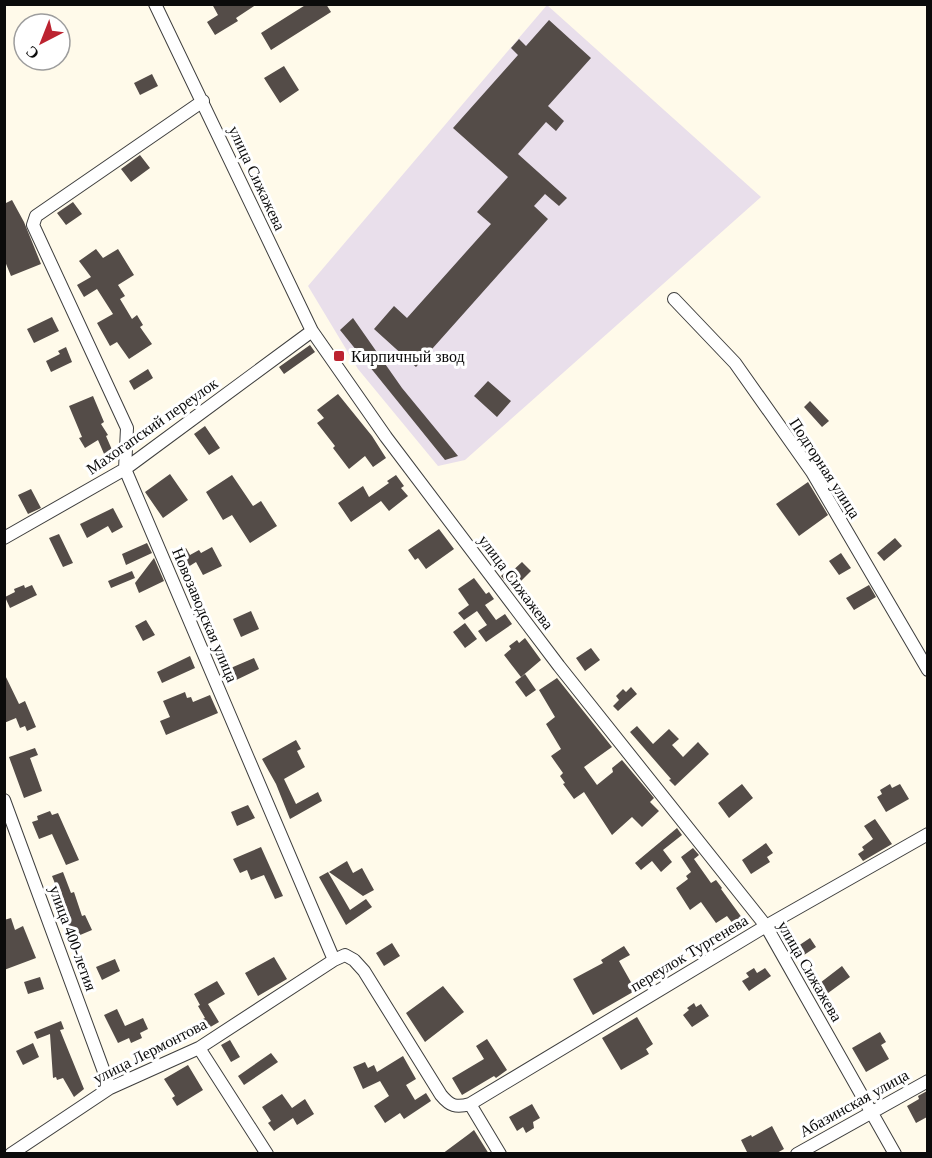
<svg xmlns="http://www.w3.org/2000/svg" width="932" height="1158" font-family="'Times New Roman',serif">
	<style>
		.industrial { fill: #e9dfeb }
		.building { fill: #544c48 }
		.lines { fill: none; stroke-linecap: round; stroke-linejoin: round }
		.minor-casing { stroke: #3e3e3e; stroke-width: 14 }
		.minor { stroke: #fff; stroke-width: 12 }
		.poi-dot { fill: #bc2330; stroke: #fff; stroke-width: 2 }
		.labels { text-anchor: middle; dominant-baseline: central; stroke-width: 6; stroke-linejoin: round; paint-order: stroke }
		.street-label { font-size: 16px; fill: #0b0b0b; stroke: #fff }
		.poi-label { font-size: 16px; fill: #0b0b0b; stroke: #fff; text-anchor: start }
	</style>
	<rect width="100%" height="100%" fill="#fffaea"/>
	<path class="industrial" d="M547 5 761 197 465 460 438 466 358 369 308 286Z"/>
	<path class="building" d="M212 4H257L236 18 238 21 215 35 207 22 218 15Z
		M307 4H326L331 12 271 50 261 33Z
		M549 20 591 58 548 106 564 121 556 131 546 122 518 154 567 198 559 206 545 194 534 206 548 219 416 367 374 329 394 306 407 318 491 224 477 212 508 177 453 128 518 55 511 48 519 39 526 46Z
		M284 66 299 90 280 103 264 78Z
		M152 74 158 86 140 95 134 83Z
		M140 155 150 168 131 182 121 169Z
		M12 200 24 222 41 264 11 276 4 259V204Z
		M73 202 82 214 66 225 57 213Z
		M96 249 103 258 118 249 134 275 118 285 125 296 120 299 132 319 137 315 143 325 140 327 152 344 129 359 117 342 110 346 97 323 113 314 97 289 84 297 77 285 91 277 79 261Z
		M52 317 59 331 34 343 27 329Z
		M353 318 402 388 458 456 445 460 340 330Z
		M310 345 315 352 284 374 279 367Z
		M66 347 72 362 51 372 46 361 60 354 58 351Z
		M148 369 153 378 134 390 129 381Z
		M488 381 511 401 497 417 474 396Z
		M338 394 372 436 386 458 373 467 365 456 349 469 333 448 335 446 317 423 324 418 317 410Z
		M93 396 104 422 101 424 108 435 106 436 116 459 108 463 98 440 85 448 79 438 82 437 69 406Z
		M810 401 829 421 822 427 804 407Z
		M205 426 220 448 209 455 194 434Z
		M170 474 188 500 163 518 145 492Z
		M232 475 253 506 261 501 277 526 250 543 232 515 223 520 206 492Z
		M396 475 404 486 401 488 408 496 389 511 381 501 351 522 338 503 363 486 369 497 389 483 387 481Z
		M808 482 828 515 799 536 776 504Z
		M31 489 41 508 28 514 18 495Z
		M113 508 123 527 112 533 108 526 87 538 80 524Z
		M439 529 454 549 426 569 418 558 415 560 408 550Z
		M59 534 73 563 63 567 49 538Z
		M895 538 902 546 884 561 877 553Z
		M147 543 152 553 126 565 122 554Z
		M212 547 222 566 203 575 196 562 188 567 179 552 186 548 190 555 199 550 201 553Z
		M841 553 851 568 839 575 829 561Z
		M154 558 164 581 139 593 135 583Z
		M522 562 531 571 512 590 501 576 506 571 509 574Z
		M132 571 135 578 111 588 108 581Z
		M474 578 486 594 489 592 494 599 485 605 496 620 505 614 512 624 486 642 478 631 487 625 477 611 464 620 458 613 469 605 458 589Z
		M24 585 25 588 32 585 37 595 10 608 5 597 15 592 14 589Z
		M869 585 876 597 854 610 846 598Z
		M251 611 259 629 241 637 233 619Z
		M146 620 155 635 143 641 135 626Z
		M465 623 477 639 465 648 453 632Z
		M525 638 541 660 521 677 504 655 511 649 509 646 517 640 519 643Z
		M591 648 600 660 585 671 576 658Z
		M190 656 195 668 162 683 157 672Z
		M254 658 259 669 232 682 226 670Z
		M4 673 19 704 25 701 36 727 27 731 25 726 20 728 16 718 4 723Z
		M525 674 536 690 526 697 515 682Z
		M557 678 612 747 584 767 597 785 613 772 612 768 622 760 654 798 650 802 659 811 642 827 632 817 612 835 584 792 574 799 563 784 565 783 560 776 563 773 551 756 561 749 546 724 555 717 539 690Z
		M631 687 637 694 618 711 613 706 619 700 616 696 623 689 626 692Z
		M185 692 187 698 191 697 193 702 210 695 218 713 166 735 160 721 170 717 163 701Z
		M637 726 653 744 669 729 679 739 672 745 683 757 698 742 709 754 675 786 669 780 671 779 630 732Z
		M296 740 301 749 297 751 305 767 284 779 296 804 318 792 322 801 290 819 276 784 262 759Z
		M35 748 38 755 30 758 42 791 24 798 9 757Z
		M742 784 753 798 729 818 718 803Z
		M890 784 892 788 900 784 909 799 886 812 877 797 882 794 880 790Z
		M248 805 255 818 237 826 231 812Z
		M50 811 52 815 58 813 79 860 66 865 52 834 39 839 32 822 38 820 37 816Z
		M875 819 892 844 863 861 858 854 864 850 862 847 873 839 864 826Z
		M677 828 682 835 663 850 672 862 661 872 652 861 641 870 635 863Z
		M766 843 773 853 767 857 770 862 751 874 742 860Z
		M261 847 283 896 275 899 264 875 251 880 247 870 240 873 233 859Z
		M693 848 699 855 694 859 711 883 716 880 722 888 721 889 748 926 739 932 727 916 716 923 701 902 690 910 676 888 688 879 686 876 691 872 681 857Z
		M347 861 353 873 362 868 374 890 363 896 329 872Z
		M63 872 71 893 74 892 82 916 85 915 92 930 73 938 57 897 60 896 52 876Z
		M328 872 350 910 366 899 372 907 346 925 319 877Z
		M11 918 15 930 23 926 36 958 4 970V920Z
		M810 938 816 947 798 959 792 950Z
		M392 943 400 956 384 966 376 953Z
		M624 946 630 955 619 961 632 984 648 974 652 981 593 1015 573 979 603 963 601 960Z
		M274 957 287 979 258 996 245 973Z
		M115 959 120 971 102 980 96 967Z
		M842 966 850 977 824 996 816 986Z
		M754 968 757 973 765 968 771 976 749 991 742 981 749 977 746 973Z
		M40 977 44 989 28 994 24 982Z
		M217 981 225 994 208 1004 219 1022 200 1033 196 1027 202 1023 201 1020 205 1018 198 1006 200 1005 194 994Z
		M443 986 464 1012 425 1042 406 1013Z
		M694 1003 696 1007 701 1004 709 1016 692 1027 683 1015 689 1010 687 1008Z
		M117 1009 125 1026 143 1018 148 1029 140 1033 142 1038 131 1043 129 1038 118 1043 104 1015Z
		M637 1017 653 1044 646 1049 649 1054 621 1070 602 1038Z
		M61 1021 64 1029 60 1030 84 1089 74 1097 63 1078 57 1080 56 1077 53 1078 50 1034 37 1039 34 1032Z
		M880 1032 886 1042 881 1045 889 1059 866 1072 852 1048Z
		M487 1039 507 1070 496 1078 494 1076 462 1095 452 1078 484 1059 476 1046Z
		M230 1040 240 1057 231 1062 221 1045Z
		M33 1043 39 1057 23 1065 16 1051Z
		M271 1053 278 1062 244 1085 238 1076Z
		M403 1056 416 1079 406 1085 415 1100 426 1093 431 1101 404 1119 400 1113 385 1123 374 1106 389 1096 380 1081 363 1089 353 1067 365 1062 368 1068 374 1065 377 1072Z
		M188 1065 203 1090 177 1106 172 1098 175 1096 164 1079Z
		M927 1091V1117L916 1123 907 1106 919 1099 918 1096Z
		M282 1094 292 1108 305 1099 314 1114 297 1125 293 1118 274 1131 268 1123 271 1121 262 1107Z
		M532 1104 540 1118 533 1122 534 1128 526 1133 523 1127 517 1131 509 1117Z
		M772 1126 784 1149 775 1154H748L741 1140 751 1135 752 1137Z
		M474 1130 489 1154H442L469 1134Z"/>
	<g class="lines">
		<defs>
			<path id="minor" d="M155 4 312 331 386 437 559 666 766 926 895 1154
				M203 101 36 216 33 225 127 428 125 469 334 960 345 955 354 960 364 971 441 1095C450 1106 456 1108 470 1104L500 1154
				M674 299 735 363 812 472 928 670
				M4 538 125 469 312 331
				M4 800 110 1088
				M199 1048 267 1154
				M470 1104 766 926 928 834
				M11 1154 110 1088 199 1048 334 960
				M797 1154 928 1081"/>
		</defs>
		<use href="#minor" class="minor-casing"/>
		<use href="#minor" class="minor"/>
	</g>
	<rect class="poi-dot" x="333" y="350" width="12" height="12" rx="3"/>
	<g class="labels">
		<g class="street-label">
			<text transform="translate(257 178) rotate(65)">улица Сижажева</text>
			<text transform="translate(152 426) rotate(-35)">Махогапский переулок</text>
			<text transform="translate(825 468) rotate(57)">Подгорная улица</text>
			<text transform="translate(516 582) rotate(53)">улица Сижажева</text>
			<text transform="translate(205 615) rotate(67)">Новозаводская улица</text>
			<text transform="translate(73 938) rotate(70)">улица 400-летия</text>
			<text transform="translate(689 953) rotate(-31)">переулок Тургенева</text>
			<text transform="translate(810 971) rotate(60)">улица Сижажева</text>
			<text transform="translate(150 1051) rotate(-27)">улица Лермонтова</text>
			<text transform="translate(854 1103) rotate(-29)">Абазинская улица</text>
		</g>
		<g class="poi-label">
			<text x="351" y="356">Кирпичный звод</text>
		</g>
	</g>
	<rect width="932" height="1158" fill="none" stroke="#0b0b0b" stroke-width="12"/>
	<g transform="translate(42 42) rotate(222)"><circle r="28" fill="#ffffff" stroke="#9d9d9d" stroke-width="1.5"/>
	<path d="M0-4.5L10 22L0 15L-10 22Z" fill="#bc2330"/>
	<text y="-9" font-size="16" font-weight="bold" text-anchor="middle" fill="#0b0b0b">С</text>
	</g>
</svg>
